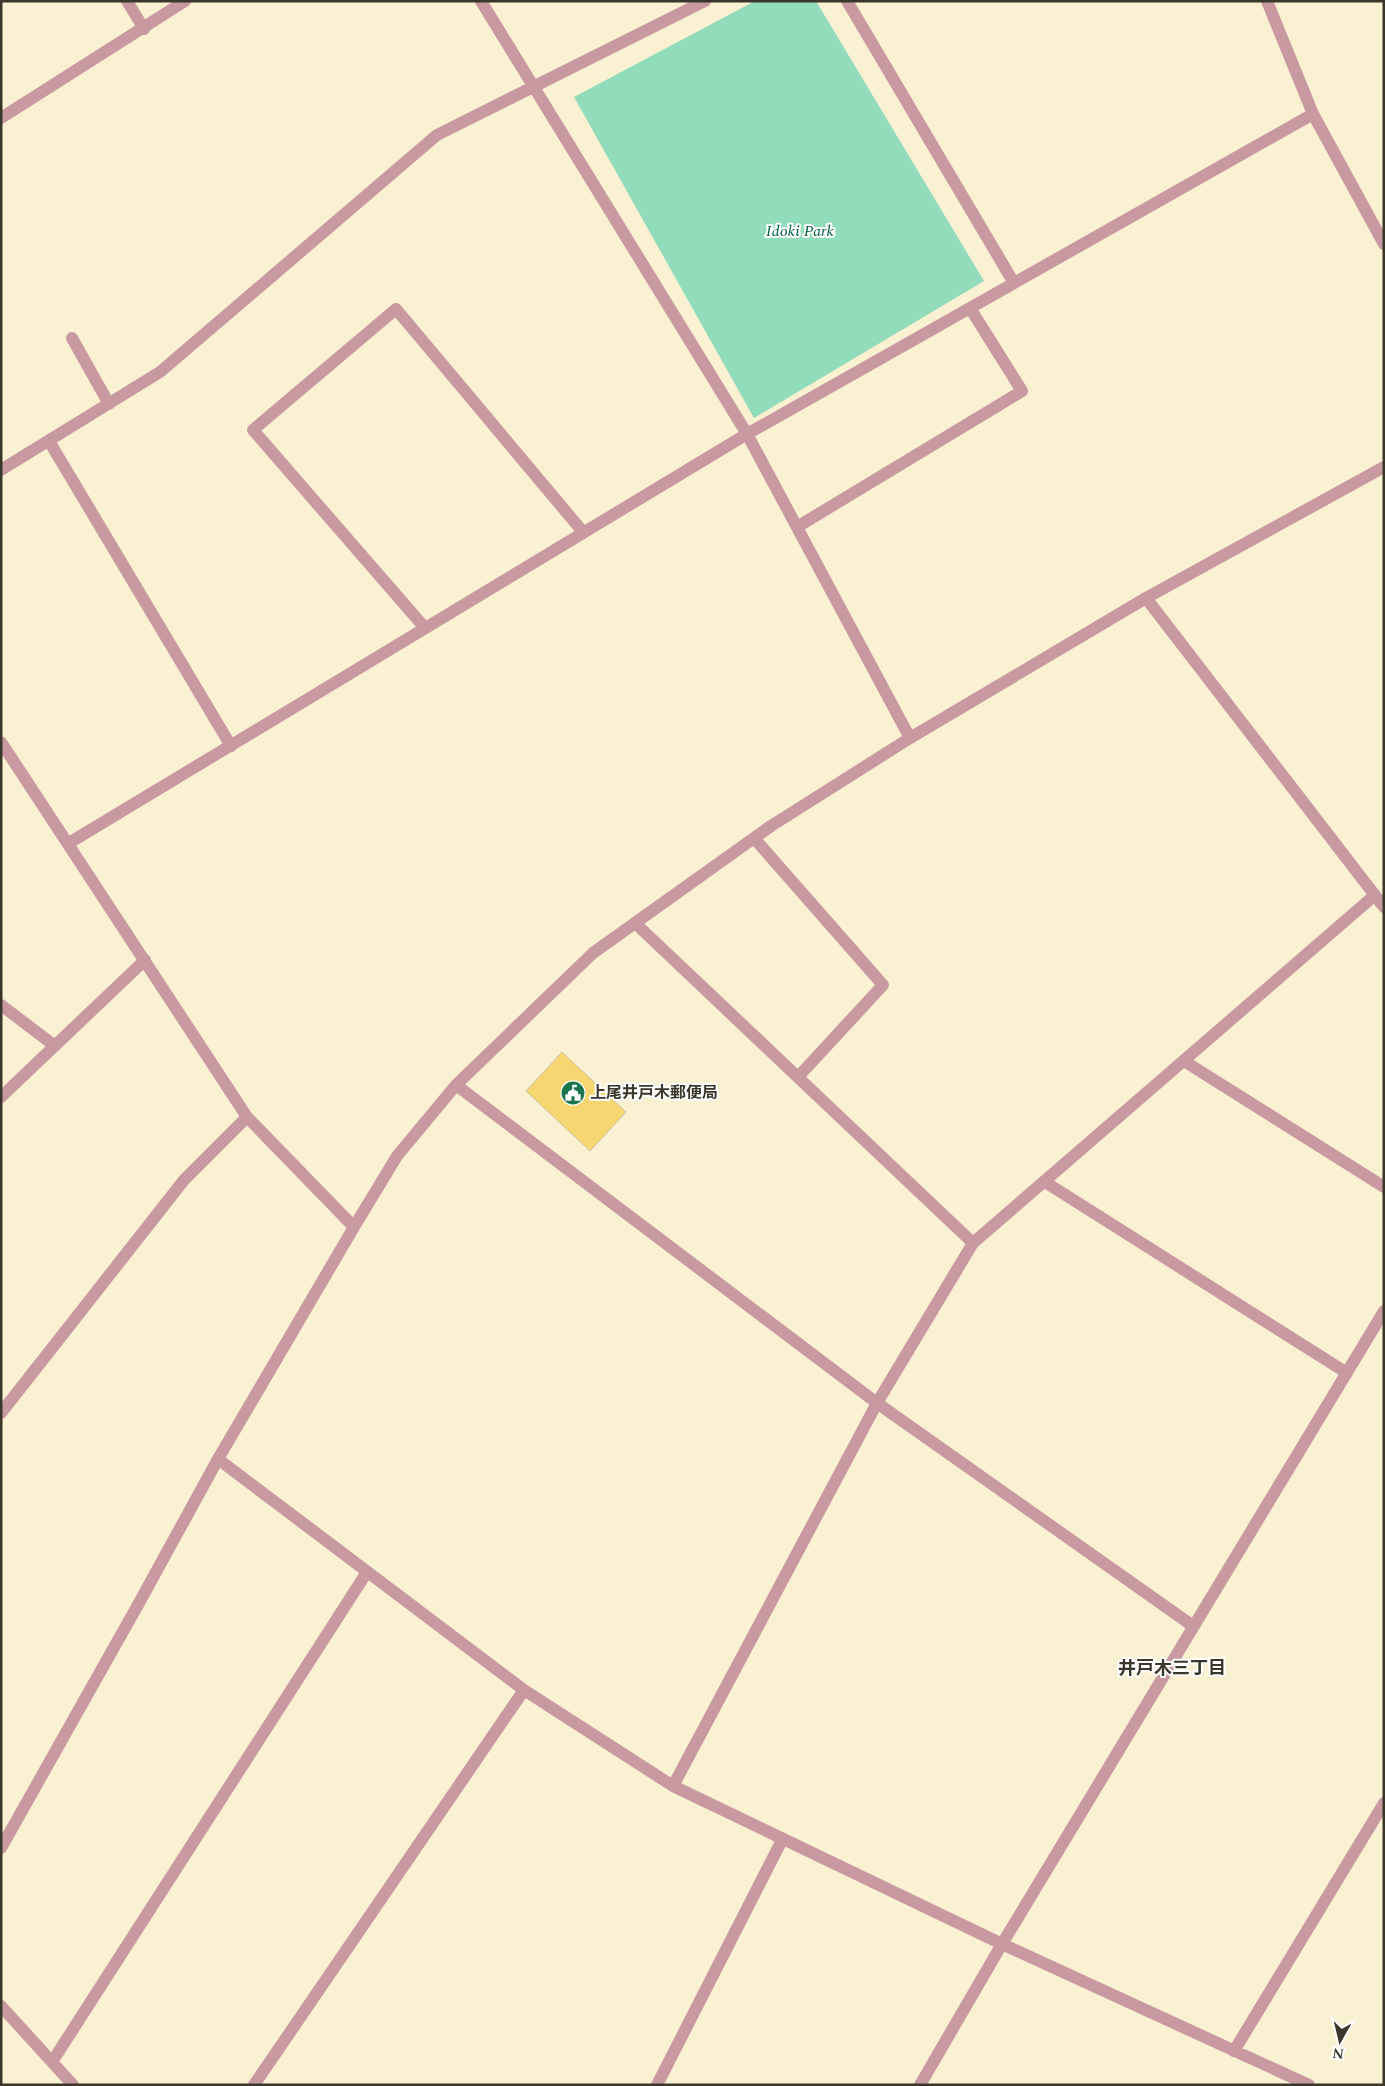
<svg xmlns="http://www.w3.org/2000/svg" width="1385" height="2086" font-family="Spectral,'Noto Sans JP',serif">
	<style>
		.green { fill: #91dcbb }
		.building { fill: #f5d671; stroke: #cac1a3 }
		.lines { fill: none; stroke-linecap: round; stroke-linejoin: round }
		.minor { stroke: #c899a1; stroke-width: 12 }
		.labels { text-anchor: middle; dominant-baseline: central; stroke-width: 4; stroke-linejoin: round; paint-order: stroke }
		.park-label { font-size: 16px; font-style: italic; fill: #006143; stroke: #fdfefd }
		.poi-label { font-size: 16px; font-weight: bold; fill: #3a362a; stroke: #fdfefd; text-anchor: start }
		.neighbourhood-label { font-size: 18px; font-weight: bold; fill: #3a362a; stroke: #fdfefd }
	</style>
	<rect width="100%" height="100%" fill="#faf0d2"/>
	<path class="green" d="M755 1H816L984 281 754 418 574 97Z"/>
	<path class="building" d="M562 1052 626 1112 590 1151 526 1091Z"/>
	<g class="lines">
		<path class="minor" d="M127 1 144 29
			M481 1 747 434 910 738
			M847 1 1014 283
			M1267 1 1313 114 1384 244
			M1 118 185 1
			M72 338 109 404
			M49 441 231 746
			M1 470 160 372 437 135 705 1
			M797 527 1022 391 970 308
			M1146 598 1384 907
			M425 628 253 430 396 309 583 532
			M1 742 247 1117 354 1227
			M754 838 883 985 798 1077
			M69 843 747 434 1313 114
			M635 923 973 1243
			M1 1005 55 1046
			M1184 1061 1384 1187
			M456 1085 877 1403 1193 1626
			M1 1097 145 960
			M1045 1182 1347 1373
			M1 1413 184 1180 247 1117
			M218 1459 524 1690 673 1786 1002 1944 1309 2085
			M673 1786 877 1403 973 1243 1375 895
			M1 1848 139 1603 218 1459 354 1227 397 1156 456 1085 593 953 771 826 910 738 1146 598 1384 467
			M1 2006 73 2085
			M1234 2051 1384 1803
			M52 2062 367 1572
			M254 2085 524 1690
			M657 2085 782 1840
			M920 2085 1002 1944 1384 1311"/>
	</g>
	<defs>
		<symbol id="civic-disc" viewBox="-11 -11 22 22"><circle r="9.5" fill="#19764c" stroke="#fdfefd"/><path d="M-.6-6.5H3V-4.5H.6V-3L4-1V1h2V6H-6V1h2V-1L-.6-3ZM-1.2 2.5V6h2.4V2.5Z" fill="#fff"/></symbol>
	</defs>
	<g fill-rule="evenodd">
		<use href="#civic-disc" x="559" y="1079" width="28" height="28"/>
	</g>
	<g class="labels">
		<g class="park-label">
			<text x="800" y="231">Idoki Park</text>
		</g>
		<g class="poi-label">
			<text x="590" y="1093">上尾井戸木郵便局</text>
		</g>
		<g class="neighbourhood-label">
			<text x="1172" y="1668">井戸木三丁目</text>
		</g>
	</g>
	<rect width="1385" height="2086" fill="none" stroke="#3a362a" stroke-width="5"/>
	<g transform="translate(1340 2041) rotate(188)" stroke="#fdfefd" stroke-width="4" paint-order="stroke">
	<path d="M0-4L9 19L0 12L-9 19Z" fill="#3a362a"/>
	<text y="-8" font-size="14" font-weight="bold" text-anchor="middle" fill="#3a362a">N</text>
	</g>
</svg>
